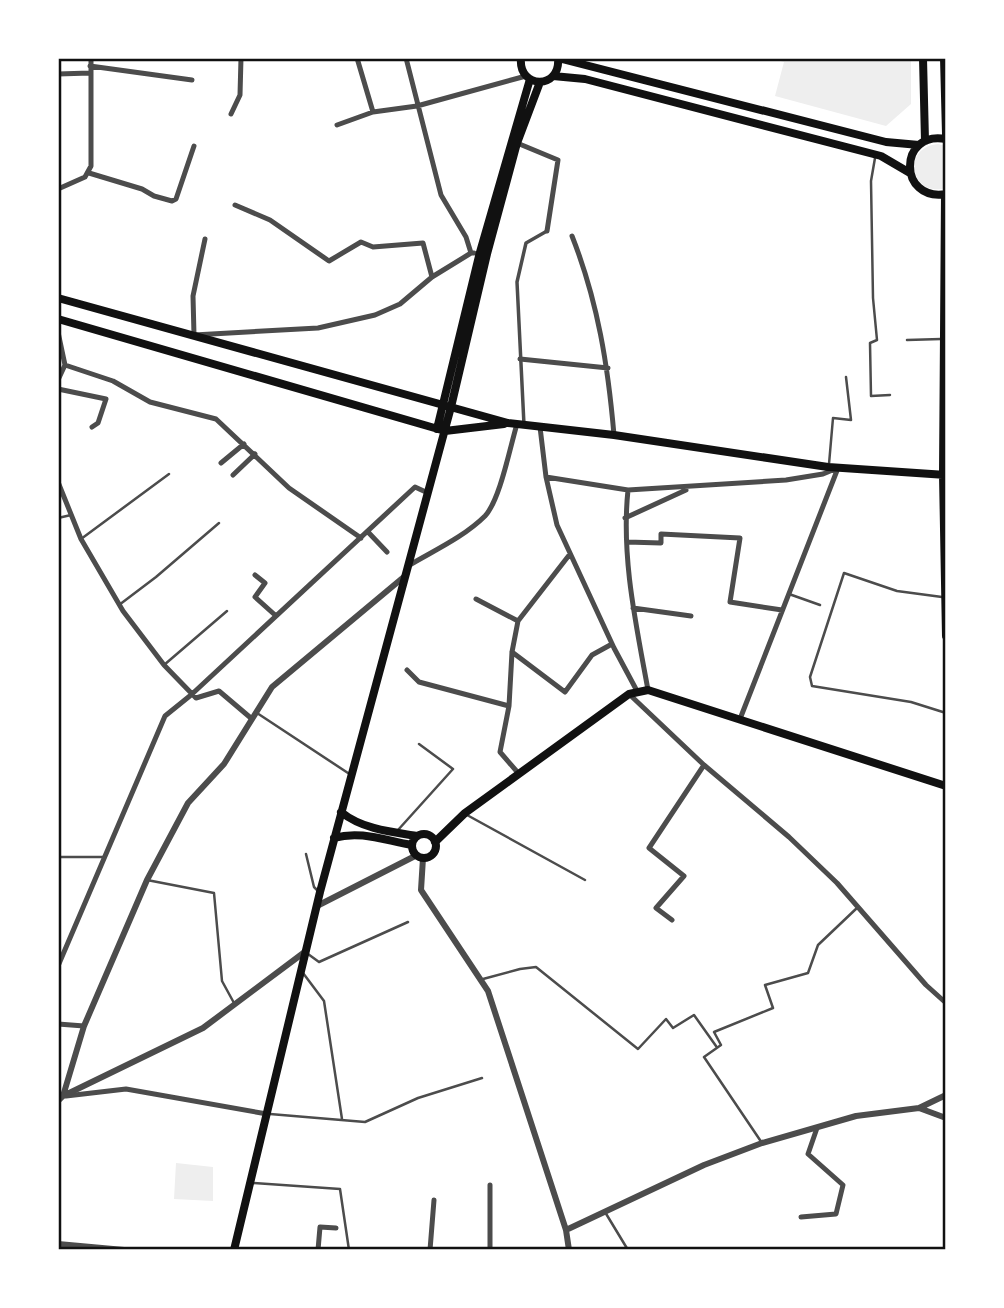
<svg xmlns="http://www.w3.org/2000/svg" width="1004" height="1308" font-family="Spectral,serif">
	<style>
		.green { fill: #eee }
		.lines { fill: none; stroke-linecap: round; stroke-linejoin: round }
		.service { stroke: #4c4c4c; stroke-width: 2.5 }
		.pedestrian { stroke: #4c4c4c; stroke-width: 3.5 }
		.minor { stroke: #4c4c4c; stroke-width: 5 }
		.tertiary { stroke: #4c4c4c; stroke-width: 6 }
		.primary { stroke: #111; stroke-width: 8 }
		.neatline { fill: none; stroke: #111; stroke-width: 2.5 }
	</style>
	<rect width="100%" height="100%" fill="#fff"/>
	<path class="green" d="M770 58H911V104L886 126 775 96 784 62Z
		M938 144 946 146V188C911 198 900 148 938 144Z
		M176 1163 213 1167V1201L174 1199Z"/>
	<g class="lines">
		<path class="service" d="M875 158 871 181 873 298 877 340 870 343 871 396 890 395
			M907 340 941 339
			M829 464 833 418 851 420 846 377
			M58 518 71 515
			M81 539 169 474
			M789 594 820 605
			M942 597 897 591 844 573 810 677 812 686 911 702 946 713
			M119 605 156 577 219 523
			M164 665 227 611
			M257 713 351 775
			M467 815 585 880
			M398 830 453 769 419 744
			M306 854 314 887 317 890
			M58 857H103
			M147 880 214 893 222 981 234 1003
			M308 954 319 962 408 922
			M303 973 324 1001 342 1119
			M483 979 520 969 536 967 638 1049 666 1019 673 1028 694 1015 716 1046
			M270 1114 365 1122 418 1098 482 1078
			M762 1143 704 1057 721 1045 714 1032 773 1008 765 985 808 973 818 945 858 907
			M253 1183 340 1189 349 1250
			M605 1212 628 1250"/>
		<path class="pedestrian" d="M524 425 517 282 526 243 547 231"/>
		<path class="minor" d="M357 58 373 112
			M406 58 441 195 466 237 471 253H474
			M90 66 192 80
			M58 74 90 73
			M231 114 240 95 241 58
			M337 125 373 112 417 106 526 76
			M517 143 558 160 547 231
			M89 173 142 189 154 196 172 201 176 199 194 146
			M58 189 85 177 91 166V58
			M235 205 270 220 329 261 361 242 373 247 423 243 432 277
			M572 236C598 302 608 366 614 435
			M205 239 193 296 194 335 318 328 375 315 400 304 432 277 471 253
			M58 332 65 365 113 381 150 402 216 419 289 488 361 538
			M520 359 608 368
			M58 380 65 365
			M58 389 106 399 98 423 92 427
			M540 427 546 477 557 525 614 648 637 691
			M221 463 244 444
			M233 475 255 454
			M546 477 628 490 786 480 823 474 835 469
			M58 482 81 539 123 611 164 665 196 698 219 691 252 719
			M628 490C621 557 636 624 648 690
			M625 518 686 490
			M368 532 387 552
			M627 542 661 543V534L740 538 730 602 782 610
			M408 566C433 551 464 537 485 516 500 500 510 447 517 424
			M255 575 265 583 255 597 275 615
			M476 599 518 621
			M633 608 691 616
			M512 652 565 692 592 655 612 644
			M407 670 419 682 509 706
			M629 694 704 765 789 837 837 883 926 985 946 1003
			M740 719 838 468
			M519 774 500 752 509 706 512 652 518 621 570 554
			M672 920 656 908 684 876 649 848 704 765
			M58 966 165 716 191 695 415 487 428 493
			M58 1024 84 1026
			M66 1096 126 1089 267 1114
			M801 1217 836 1214 843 1185 808 1154 817 1128
			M318 1250 320 1227 336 1228
			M430 1250 434 1200
			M490 1250V1185"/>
		<path class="tertiary" d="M423 858 421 890 488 991 566 1230 569 1250
			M317 906 417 855
			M63 1096 203 1028 306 951
			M58 1101 63 1096 84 1026 147 880 188 803 224 764 272 687 405 576
			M919 1108 946 1118
			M566 1230 704 1165 762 1143 856 1116 919 1108 946 1095
			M58 1244 124 1250"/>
		<path class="primary" d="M521 58C518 89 561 90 558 58
			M558 58 886 142 919 145
			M923 58 925 141
			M944 58 946 134
			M553 76 585 79 881 156 910 173
			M946 139C898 130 898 202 946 194
			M945 194 943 475 946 636
			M58 298 508 423 614 435 828 467 946 475
			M58 319 445 431 504 424
			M437 429 480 252 530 79
			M341 812C362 829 391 832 417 836
			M412 846a12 12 0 1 1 24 0a12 12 0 1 1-24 0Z
			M334 838C361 830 386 841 412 845
			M435 842 465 813 629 694 648 690 946 786
			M234 1250 320 892 451 407 487 254 517 143 540 82"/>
	</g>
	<rect width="1004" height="1308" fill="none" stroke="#ffffff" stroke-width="119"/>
	<rect x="60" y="60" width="884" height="1188" class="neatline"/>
</svg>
